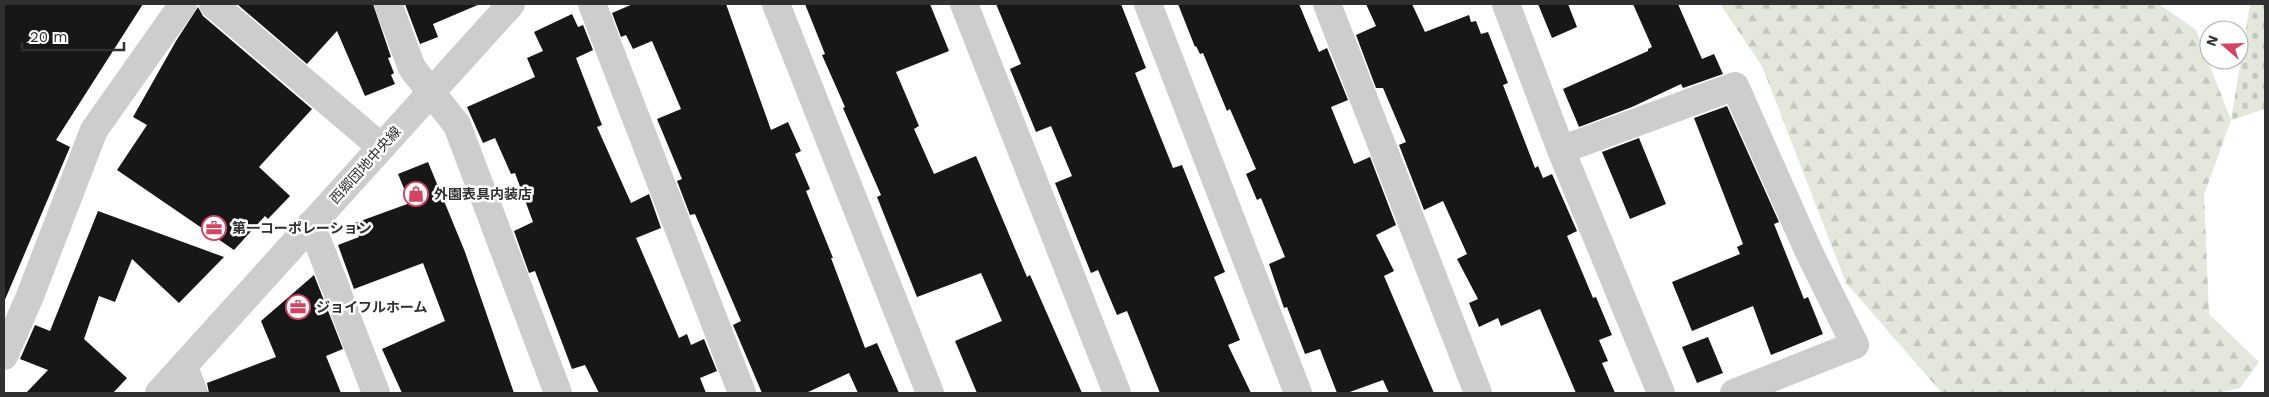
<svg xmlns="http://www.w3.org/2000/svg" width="2269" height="397" font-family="'Work Sans','Noto Sans JP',sans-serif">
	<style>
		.forest { fill: url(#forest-firs) }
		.cemetery { fill: url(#cemetery-stones) }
		.building { fill: #171717 }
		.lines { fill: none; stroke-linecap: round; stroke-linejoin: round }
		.minor { stroke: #cdcdcd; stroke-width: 28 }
		.labels { text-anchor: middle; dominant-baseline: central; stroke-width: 5; stroke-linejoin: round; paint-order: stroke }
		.street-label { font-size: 14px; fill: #303030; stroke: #fff }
		.poi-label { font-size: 14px; font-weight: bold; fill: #303030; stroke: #fff; text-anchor: start }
	</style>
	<defs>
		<pattern id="forest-firs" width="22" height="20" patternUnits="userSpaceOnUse" patternTransform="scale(1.25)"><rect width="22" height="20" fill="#e4e8dc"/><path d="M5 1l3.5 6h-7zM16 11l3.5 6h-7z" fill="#c4c7bd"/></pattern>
		<pattern id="cemetery-stones" width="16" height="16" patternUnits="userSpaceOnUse" patternTransform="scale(1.25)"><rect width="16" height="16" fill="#e4e8dc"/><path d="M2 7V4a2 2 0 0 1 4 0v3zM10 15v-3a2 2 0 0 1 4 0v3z" fill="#c4c7bd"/></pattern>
	</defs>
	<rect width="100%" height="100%" fill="#fff"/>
	<path class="forest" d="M1720 4H2159L2196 30 2231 120 2204 195 2209 314 2259 362 2240 388 2218 393H1942L1846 283 1762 66Z"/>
	<path class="cemetery" d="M2250 4H2265V109L2231 120Z"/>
	<path class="building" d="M4 4H143L56 140 70 147 4 302Z
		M237 4H373L391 57 388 58 394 73 391 75 395 84 365 96 337 31 307 64Z
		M405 4H480L433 24 438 37 420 44Z
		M633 4H726L771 130 788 122 801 151 795 154 810 189 806 191 833 258H831L865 348 877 343 899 393H858L849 373 806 393H762L733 325 741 321 695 214 690 215 677 181 682 179 657 119 681 109 652 41 633 49 626 35 621 37 612 13Z
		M805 4H930L949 51 896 72 919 126 914 129 934 174 976 156 1027 277 1030 275 1082 393H977L955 341 1002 321 981 273 917 297 877 197 881 195 843 108 845 107 822 55 825 54Z
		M996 4H1121L1146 68 1135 73 1173 168 1182 165 1225 272 1214 277 1240 340 1228 345 1251 393H1160L1127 311 1117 315 1098 270 1091 273 1055 183 1072 176 1051 126 1036 132 1010 69 1021 64Z
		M1178 4H1299L1319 52 1327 48 1348 100 1331 107 1354 164 1370 157 1396 225 1376 235 1394 271 1384 276 1434 393H1389L1383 380 1347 393H1337L1320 349 1305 354 1287 307 1284 308 1269 264 1285 257 1261 198 1257 200 1246 174 1256 169 1230 109 1227 111 1203 53 1200 54 1196 46 1195 47Z
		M1366 4H1412L1425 32 1469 15 1471 22 1476 21 1481 34 1488 32 1508 83 1503 85 1535 168 1538 166 1543 178 1552 174 1577 231 1567 236 1593 298 1596 297 1612 335 1599 340 1608 361 1602 363 1615 393H1576L1540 309 1501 326 1498 318 1479 327 1469 303 1478 299 1457 259 1467 254 1443 201 1424 210 1399 145 1406 142 1383 88H1376L1356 35 1376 26Z
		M1538 4H1568L1577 27 1552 38Z
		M1633 4H1678L1702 59 1714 54 1723 74 1683 88 1681 84 1632 107 1579 127 1563 89 1648 51V49L1652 47Z
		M198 7 203 16 312 109 259 167 290 196 268 219 265 216 234 250 117 170 147 125 133 117 176 41Z
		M572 14 578 27 583 25 593 50 576 58 602 125 597 127 631 203 649 194 661 228 636 238 679 338 687 334 691 345 704 339 717 371 700 378 706 393H599L585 365 572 369 535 271 529 273 514 231 533 222 515 173 511 174 495 138 483 143 467 107 535 77 527 58 543 51 534 32Z
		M1727 106 1779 222 1774 224 1804 299 1808 297 1823 334 1771 355 1753 306 1692 331 1672 282 1740 254 1737 247 1743 244 1694 118Z
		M1639 138 1666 204 1630 219 1602 152Z
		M428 162 465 252 514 393H402L382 349 445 321 423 263 354 289 338 245 359 237 355 223 410 203 398 174Z
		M98 211 224 257 179 303 132 259 115 302 99 296 84 339 127 378 113 393H26L48 370 20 359 35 325 50 331Z
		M314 275 343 349 326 356 341 393H209L207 383 276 357 261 321Z
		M1708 337 1723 373 1697 383 1682 347Z"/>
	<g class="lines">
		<path class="minor" d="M213 4 381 147
			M388 4 412 68 457 125 558 393
			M592 4 742 393
			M776 4 930 393
			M964 4 1117 393
			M1148 4 1298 393
			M1327 4 1478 393
			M1506 4 1561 150 1661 393
			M1561 150 1735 86 1808 250 1855 345 1734 393
			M311 224 376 393
			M4 356 30 296 94 130 183 4
			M184 367 194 393
			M159 393 511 4"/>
	</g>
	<defs>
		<symbol id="shop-ring" viewBox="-11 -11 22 22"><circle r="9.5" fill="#fff" stroke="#d54363" stroke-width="1.5"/><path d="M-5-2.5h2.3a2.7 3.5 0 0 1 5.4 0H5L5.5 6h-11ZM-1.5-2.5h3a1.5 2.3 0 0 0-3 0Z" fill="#d54363"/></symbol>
		<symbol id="office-ring" viewBox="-11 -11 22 22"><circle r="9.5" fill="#fff" stroke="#d54363" stroke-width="1.5"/><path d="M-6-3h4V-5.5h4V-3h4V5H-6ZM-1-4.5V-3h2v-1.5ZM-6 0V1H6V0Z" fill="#d54363"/></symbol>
	</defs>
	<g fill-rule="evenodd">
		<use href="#shop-ring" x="402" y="180" width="28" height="28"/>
		<use href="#office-ring" x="200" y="214" width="28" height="28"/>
		<use href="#office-ring" x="284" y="293" width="28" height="28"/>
	</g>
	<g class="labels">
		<g class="street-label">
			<text transform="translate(365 165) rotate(-48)">西郷団地中央線</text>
		</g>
		<g class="poi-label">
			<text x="434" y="194">外園表具内装店</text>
			<text x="232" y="228">第一コーポレーション</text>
			<text x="316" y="307">ジョイフルホーム</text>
		</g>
	</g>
	<rect width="2269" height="397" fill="none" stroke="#303030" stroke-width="10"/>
	<g transform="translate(2224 45) rotate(290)"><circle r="24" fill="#ffffff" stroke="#acacac"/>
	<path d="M0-4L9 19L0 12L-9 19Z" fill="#d54363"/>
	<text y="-8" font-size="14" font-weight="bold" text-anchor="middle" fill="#303030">N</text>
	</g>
	<path d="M22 42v8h102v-8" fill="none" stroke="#303030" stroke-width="2.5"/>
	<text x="30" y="42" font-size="15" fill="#303030" stroke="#ffffff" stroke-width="4" paint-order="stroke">20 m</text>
</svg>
